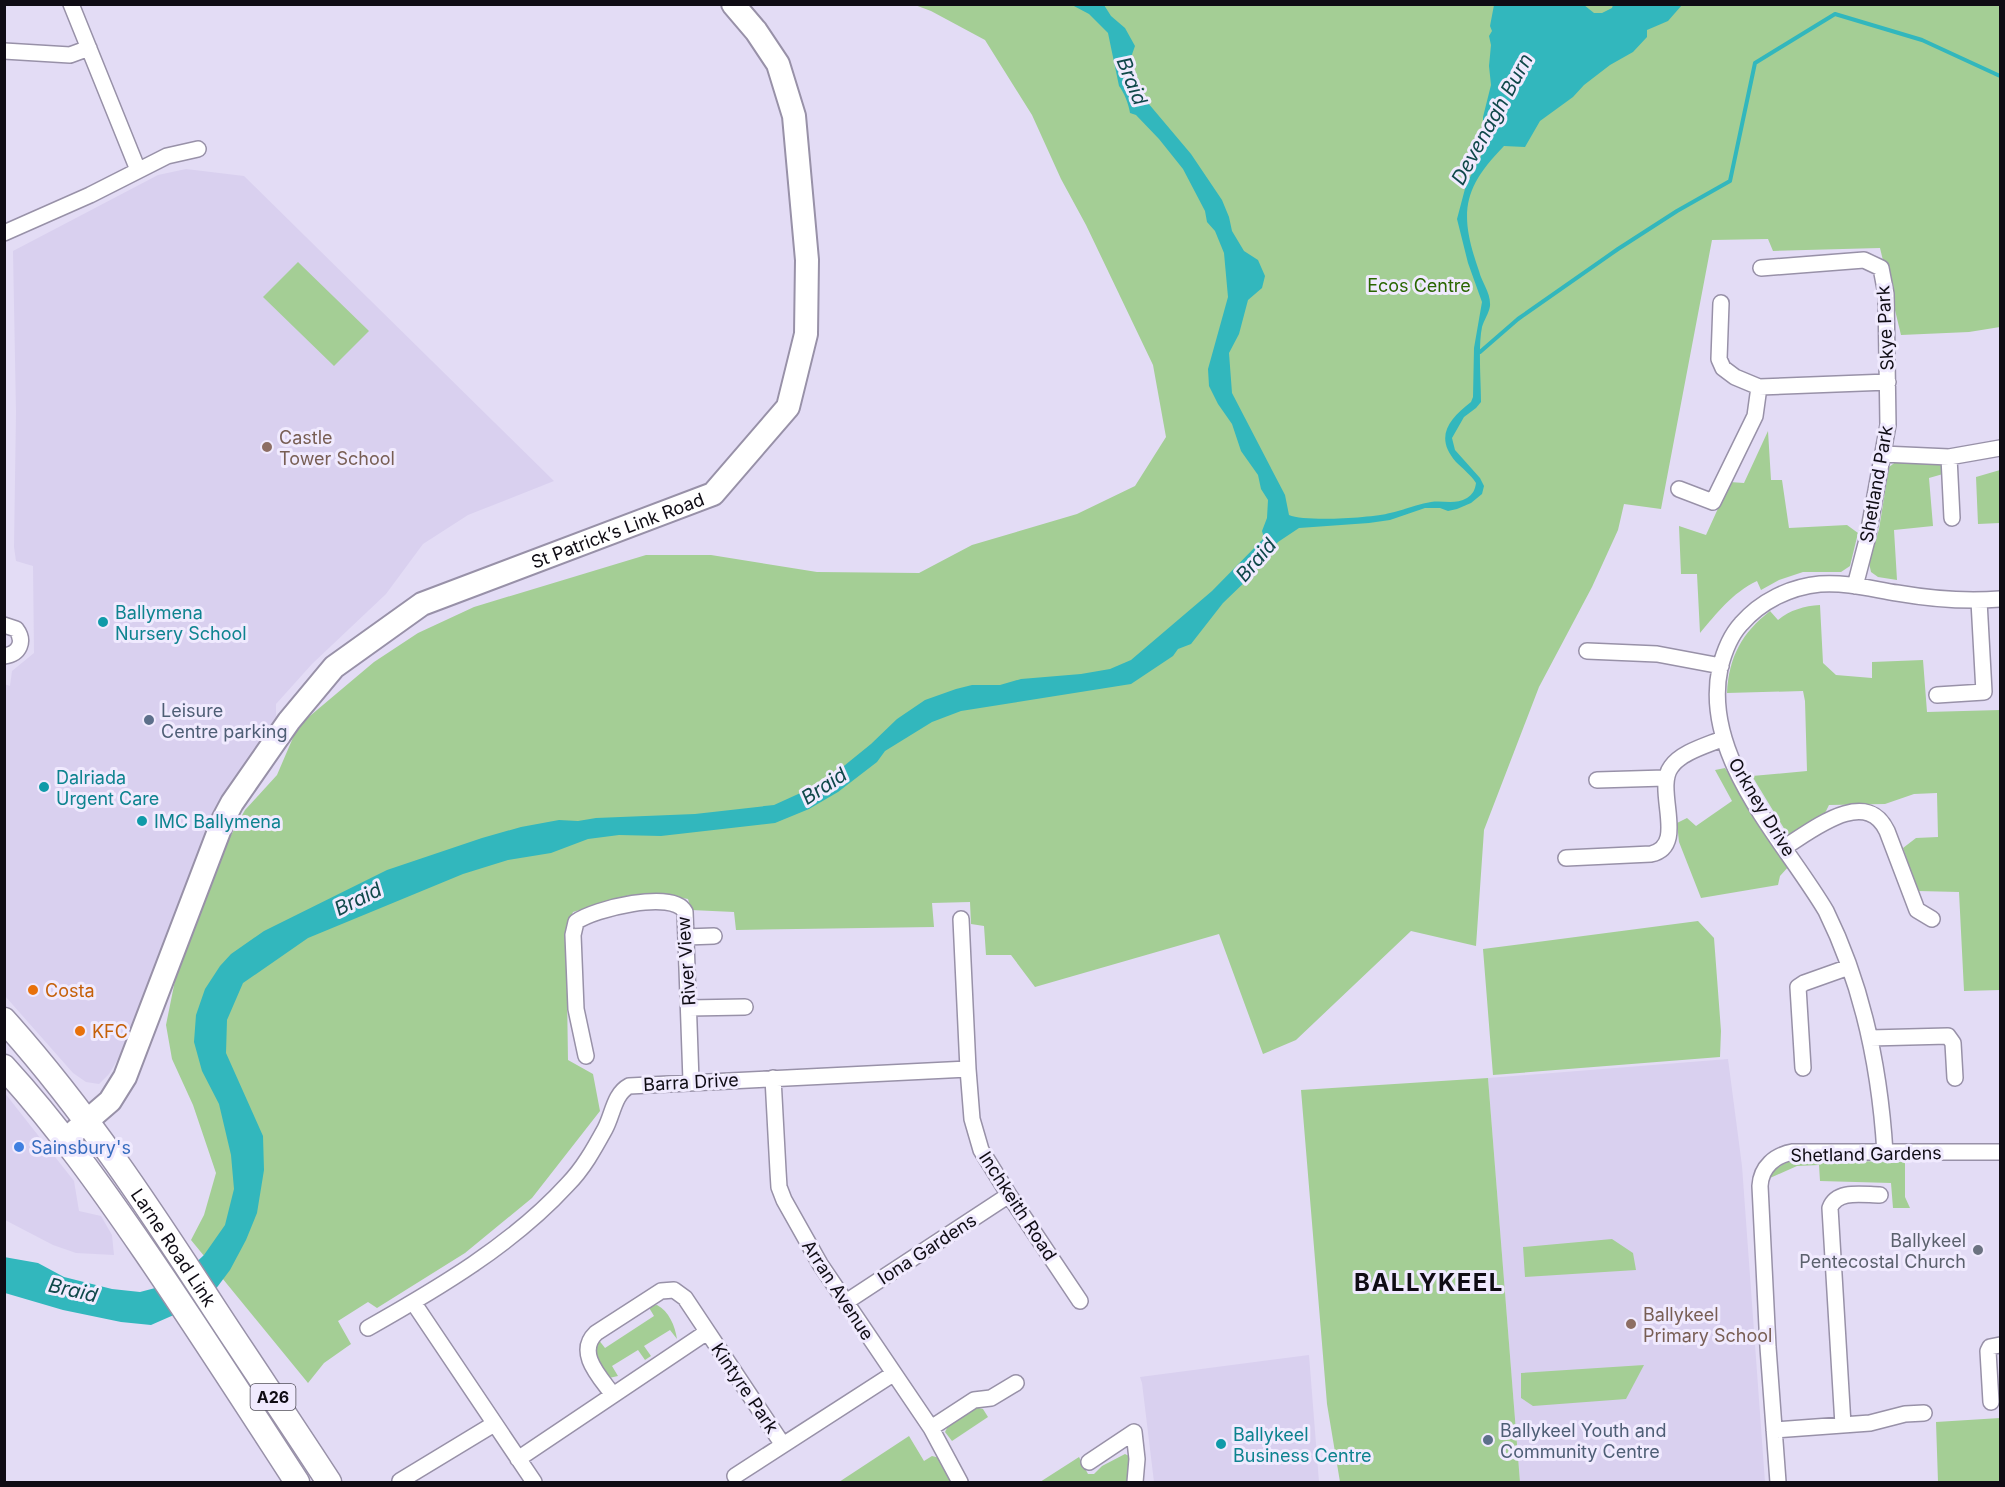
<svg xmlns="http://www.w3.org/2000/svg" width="2005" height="1487" font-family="Inter,sans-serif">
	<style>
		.built { fill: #d9d0ef }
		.green { fill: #a4ce95 }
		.water { fill: #32b7bd }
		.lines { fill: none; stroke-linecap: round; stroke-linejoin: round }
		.stream { stroke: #32b7bd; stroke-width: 4 }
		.street-casing { stroke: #9891a8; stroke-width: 18 }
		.secondary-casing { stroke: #9891a8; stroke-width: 26 }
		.primary-casing { stroke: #9891a8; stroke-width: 27 }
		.street { stroke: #fff; stroke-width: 15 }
		.secondary { stroke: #fff; stroke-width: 22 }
		.primary { stroke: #fff; stroke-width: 24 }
		.education-dot { fill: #8d6e63; stroke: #f0eafe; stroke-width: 2 }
		.culture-dot { fill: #0f9aa8; stroke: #f0eafe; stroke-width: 2 }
		.service-dot { fill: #5c6f8a; stroke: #f0eafe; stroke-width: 2 }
		.food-dot { fill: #e8710a; stroke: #f0eafe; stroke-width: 2 }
		.shop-dot { fill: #3f7fe0; stroke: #f0eafe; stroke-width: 2 }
		.worship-dot { fill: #6b7280; stroke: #f0eafe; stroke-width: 2 }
		.labels { text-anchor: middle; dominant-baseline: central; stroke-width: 6; stroke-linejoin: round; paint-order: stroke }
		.shield { fill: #f0eafe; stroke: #524f5a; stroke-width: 1.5 }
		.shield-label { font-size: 16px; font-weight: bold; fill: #0f0c14 }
		.park-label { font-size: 18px; fill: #296600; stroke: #f0eafe }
		.street-label { font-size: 18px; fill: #0f0c14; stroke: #f0eafe }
		.education-label { font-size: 18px; fill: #785e54; stroke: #f0eafe; text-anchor: start }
		.culture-label { font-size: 18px; fill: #0d838f; stroke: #f0eafe; text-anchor: start }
		.service-label { font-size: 18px; fill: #4e5e75; stroke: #f0eafe; text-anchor: start }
		.food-label { font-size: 18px; fill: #c56008; stroke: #f0eafe; text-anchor: start }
		.shop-label { font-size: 18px; fill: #366cbe; stroke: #f0eafe; text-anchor: start }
		.worship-label { font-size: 18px; fill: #5b616d; stroke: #f0eafe; text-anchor: end }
		.water-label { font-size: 20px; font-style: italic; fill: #0f484a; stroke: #f0eafe }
		.district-label { font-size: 24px; font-weight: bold; letter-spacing: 1.5px; fill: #0f0c14; stroke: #f0eafe }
	</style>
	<rect width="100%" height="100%" fill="#e3dcf5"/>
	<path class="built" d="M186 169 244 176 554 481 468 515 423 544 386 594 312 664 276 704V717L232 782 182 911 119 1057 109 1074 99 1084 86 1082 73 1073 5 996 4 684 10 686 12 671 34 653 33 566 16 561 14 547 16 412 13 251 158 175Z
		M1728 1059 1742 1166 1765 1482H1520L1488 1078Z
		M4 1092 74 1181 79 1211 101 1216 112 1235 114 1255 76 1253 53 1245 5 1220Z
		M1309 1355 1319 1482H1154L1142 1383 1140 1377Z"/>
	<path class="green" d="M915 5H2000V327L1969 332 1901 335 1880 248 1773 251 1768 239 1712 240 1661 509 1624 504 1618 530 1592 587 1539 687 1484 830 1476 946 1411 931 1296 1040 1263 1054 1219 934 1035 987 1011 955H986L984 926 971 924 970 902 932 903 934 927 736 930 734 912 691 910 688 899 682 898 630 895 573 912 566 928 568 1060 593 1074 600 1111 532 1198 465 1253 377 1308 368 1302 338 1321 351 1344 324 1363 308 1383 191 1240 204 1215 216 1173 193 1105 172 1059 166 1025 189 911 245 810 277 775 298 726 374 662 418 633 474 607 646 555H711L817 572 919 573 972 545 1077 514 1135 486 1166 437 1153 365 1086 225 1061 179 1032 115 985 40 931 11Z
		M298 262 369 331 334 366 263 297Z
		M1768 431 1771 480H1782L1789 528 1847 525 1858 533 1850 566 1841 572H1803L1779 580 1761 590 1757 581C1732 593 1717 613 1700 633L1697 574H1681L1679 526 1706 535 1730 482 1744 483Z
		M1897 461 1941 465 1944 468 1943 474 1929 478 1933 526 1894 530 1897 580 1878 577 1871 572 1869 563 1879 529 1889 467Z
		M2000 470V523L1978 524 1976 477Z
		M1820 605 1823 663 1836 675 1872 678V662L1923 660 1927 712 2000 710V990L1964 991 1959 892 1918 891 1903 848 1916 838 1938 837 1937 793 1914 794 1885 804 1829 805 1822 819 1788 835 1752 776 1807 771 1805 701 1803 691 1727 693C1729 656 1742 633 1770 611L1778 620C1790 610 1804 606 1820 605Z
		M1725 768 1789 866 1780 876 1778 885 1701 898 1679 842 1677 823 1687 818 1696 826 1732 801 1715 770Z
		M1698 921 1714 938 1721 1031 1720 1057 1493 1075 1483 949Z
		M1488 1078 1520 1482H1340L1327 1404 1301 1090Z
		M1790 1160 1905 1162V1197L1910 1208H1893L1891 1183 1820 1181 1819 1165 1797 1166 1770 1178 1774 1170Z
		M1612 1239 1633 1253 1636 1270 1525 1277 1523 1247Z
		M657 1305C669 1311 675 1326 677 1339L670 1330 644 1346 651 1356 645 1360 638 1350 612 1366 618 1376 609 1378 594 1355 598 1339 605 1348 654 1316 648 1306Z
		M1644 1365 1626 1399 1533 1406 1521 1398V1373Z
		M975 1407 983 1409 988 1417 952 1441 945 1432 949 1424Z
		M2000 1418V1482H1938L1936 1422Z
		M909 1436 924 1461 932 1456 940 1458 952 1482H839Z
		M1125 1454 1131 1457 1130 1482H1040L1079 1457 1088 1474H1094L1102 1466Z"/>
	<path class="water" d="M1072 5H1104L1111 16 1125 28 1135 46 1129 63 1148 103 1191 154 1222 200 1229 217 1232 231 1244 251 1258 260 1265 276 1262 288 1248 300 1239 334 1229 353 1232 393 1285 495 1289 515C1305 522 1372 518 1390 513 1404 510 1417 504 1431 502 1443 500 1455 505 1467 498 1473 494 1475 490 1476 483 1471 475 1463 469 1456 462 1434 437 1449 419 1471 402L1473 397 1474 348 1482 302 1468 263 1457 219 1466 185 1481 156 1483 143V117L1491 85 1489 66 1491 45 1489 36 1492 31 1490 26 1494 5H1584L1594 13H1602L1612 8 1613 5H1682L1668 21 1647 30V37L1633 52 1610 65 1584 85 1573 97 1540 121 1525 147 1504 146C1462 189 1459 214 1479 271 1482 283 1491 293 1490 306 1489 313 1484 320 1482 327 1478 347 1481 380 1481 402L1476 408 1464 417 1452 438 1455 450 1480 478 1484 486 1482 494 1471 503 1457 509 1448 511 1440 508H1425L1390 520 1369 523 1299 528 1278 542 1250 577 1223 603 1191 644 1178 649 1173 656 1131 684 961 711 932 722 885 751 877 762 838 792 809 809 775 823 661 836 619 835 588 839 551 853 508 860 463 874 308 938 243 983 227 1020 226 1053 263 1136 264 1170 257 1213 246 1240 230 1270 215 1290 192 1307 151 1325 121 1322 63 1310 5 1293 4 1257 38 1263 64 1277 112 1289 140 1292 159 1287 185 1273 204 1255 225 1225 234 1189 231 1155 219 1104 202 1071 194 1042 196 1015 205 989 220 966 231 954 264 931 387 870 482 838 521 827 559 820 578 821 596 818 695 814 774 805 807 790 834 774 871 744 897 719 925 700 956 689 972 685H1000L1021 679 1081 674 1110 669 1131 660 1212 591 1264 538 1262 531 1267 518 1268 500 1261 489 1258 475 1241 451 1232 424 1218 404 1209 386 1208 369 1228 297 1224 253 1215 231 1207 222 1205 211 1183 169 1159 139 1136 115 1130 113C1129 105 1124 92 1119 86L1108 33 1089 14Z"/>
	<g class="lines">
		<path class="stream" d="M1480 352 1518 319 1618 249 1677 211 1730 181 1755 63 1835 14 1922 40 2000 76"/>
		<defs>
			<path id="street" d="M71 4 138 170
				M4 51 70 55 89 48
				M4 233 90 195 167 156 198 149
				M1761 268 1864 260 1881 268 1886 294 1888 425 1867 540 1855 586
				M1721 303 1719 359 1723 368 1735 377 1759 387 1888 382
				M1883 454 1949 457 2000 448
				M1949 457 1952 518
				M1679 489 1713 502 1755 416 1759 387
				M4 625 16 629C25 641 20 654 4 656
				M1587 651 1657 654 1721 666
				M1937 695 1984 692 1979 601
				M1597 780 1665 778
				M1785 847C1811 831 1866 786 1887 831L1917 910 1932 919
				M1566 858 1651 854C1688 846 1654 790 1671 767 1681 752 1708 745 1724 738
				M686 937 714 936
				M689 1008 745 1007
				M1870 1038 1948 1036 1953 1043 1955 1078
				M586 1056 576 1009 573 935 576 922C593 909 674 889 685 912L691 1081
				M1803 1068 1798 987 1804 983 1849 967
				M968 1069 972 1119 981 1150 1009 1195 1080 1301
				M773 1078 778 1171 779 1187 784 1200 820 1264 931 1428 960 1482
				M1885 1153C1880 1070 1863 986 1826 911 1784 840 1701 757 1720 668 1724 652 1730 636 1741 624 1761 601 1790 587 1820 584 1846 582 1872 589 1897 593 1932 599 1965 602 2000 599
				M413 1302 534 1482
				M846 1302 1009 1195
				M368 1328C437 1289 512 1245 567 1185 583 1169 594 1149 605 1129 613 1114 614 1094 629 1086L968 1069 961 919
				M613 1395C601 1378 575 1353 596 1333L661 1291 674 1290 685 1298 783 1445
				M1991 1402 1988 1351 1990 1347 2000 1345
				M1843 1425 1830 1208C1837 1189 1864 1195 1880 1195
				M931 1428 974 1400 991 1398 1016 1383
				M1774 1430 1870 1423 1905 1414 1924 1413
				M518 1459 707 1332
				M1089 1462 1134 1432 1137 1459 1135 1482
				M735 1476 893 1374
				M400 1481 494 1424
				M1778 1482 1768 1347 1760 1186C1761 1167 1775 1155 1793 1152H2000"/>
			<g id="secondary">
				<path id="s1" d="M66 1139 110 1101 125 1077 224 818 232 803 289 721 334 667 422 604 713 494 788 407 806 334 807 260 794 116 778 64 756 31 733 4"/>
			</g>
			<g id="primary">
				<path id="s2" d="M4 1020C85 1110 151 1211 216 1311 254 1369 292 1425 329 1482"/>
				<path d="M4 1067C57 1125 101 1187 145 1251 197 1327 247 1405 297 1482"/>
			</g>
		</defs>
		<use href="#street" class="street-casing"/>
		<use href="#secondary" class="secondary-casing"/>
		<use href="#primary" class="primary-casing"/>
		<use href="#street" class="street"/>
		<use href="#secondary" class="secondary"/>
		<use href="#primary" class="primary"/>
	</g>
	<g class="education-dot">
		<circle cx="267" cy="447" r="6"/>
		<circle cx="1631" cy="1324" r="6"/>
	</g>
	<g class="culture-dot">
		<circle cx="103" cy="622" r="6"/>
		<circle cx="44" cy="787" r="6"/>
		<circle cx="142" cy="821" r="6"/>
		<circle cx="1221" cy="1444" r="6"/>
	</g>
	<g class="service-dot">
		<circle cx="149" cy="720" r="6"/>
		<circle cx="1488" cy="1440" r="6"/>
	</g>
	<g class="food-dot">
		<circle cx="33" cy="990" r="6"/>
		<circle cx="80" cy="1031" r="6"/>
	</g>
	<circle class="shop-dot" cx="19" cy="1147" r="6"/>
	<circle class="worship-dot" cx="1978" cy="1250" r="6"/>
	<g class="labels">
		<rect class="shield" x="250.5" y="1384" width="45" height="26" rx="4.5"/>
		<g class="shield-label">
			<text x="273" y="1397">A26</text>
		</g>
		<g class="park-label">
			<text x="1419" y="285">Ecos Centre</text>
		</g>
		<g class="street-label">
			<text transform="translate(1885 328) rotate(-93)">Skye Park</text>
			<text transform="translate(1876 484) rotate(-80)">Shetland Park</text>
			<text stroke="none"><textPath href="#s1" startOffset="868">St Patrick’s Link Road</textPath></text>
			<text transform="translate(1762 807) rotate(59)">Orkney Drive</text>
			<text transform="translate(686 961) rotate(-94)">River View</text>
			<text transform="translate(691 1082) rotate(-3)">Barra Drive</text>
			<text transform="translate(1866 1154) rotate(-1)">Shetland Gardens</text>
			<text transform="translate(1018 1206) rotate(57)">Inchkeith Road</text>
			<text stroke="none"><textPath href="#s2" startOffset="284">Larne Road Link</textPath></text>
			<text transform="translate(927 1249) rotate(-33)">Iona Gardens</text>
			<text transform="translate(838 1290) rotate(57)">Arran Avenue</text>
			<text transform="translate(745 1388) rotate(56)">Kintyre Park</text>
		</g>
		<g class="education-label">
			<text x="279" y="437">Castle<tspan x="279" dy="21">Tower School</tspan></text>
			<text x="1643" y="1314">Ballykeel<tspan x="1643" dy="21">Primary School</tspan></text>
		</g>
		<g class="culture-label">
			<text x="115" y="612">Ballymena<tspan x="115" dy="21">Nursery School</tspan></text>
			<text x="56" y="777">Dalriada<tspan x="56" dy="21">Urgent Care</tspan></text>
			<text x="154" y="821">IMC Ballymena</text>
			<text x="1233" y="1434">Ballykeel<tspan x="1233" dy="21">Business Centre</tspan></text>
		</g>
		<g class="service-label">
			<text x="161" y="710">Leisure<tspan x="161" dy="21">Centre parking</tspan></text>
			<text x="1500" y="1430">Ballykeel Youth and<tspan x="1500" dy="21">Community Centre</tspan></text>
		</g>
		<g class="food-label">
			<text x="45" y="990">Costa</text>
			<text x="92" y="1031">KFC</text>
		</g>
		<g class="shop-label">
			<text x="31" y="1147">Sainsbury's</text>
		</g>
		<g class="worship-label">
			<text x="1966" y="1240">Ballykeel<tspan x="1966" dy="21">Pentecostal Church</tspan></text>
		</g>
		<g class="water-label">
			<text transform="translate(1132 81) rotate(68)">Braid</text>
			<text transform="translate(1492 119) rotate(-61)">Devenagh Burn</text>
			<text transform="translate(1256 560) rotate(-49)">Braid</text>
			<text transform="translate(824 786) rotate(-33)">Braid</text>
			<text transform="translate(358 899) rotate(-26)">Braid</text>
			<text transform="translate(73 1290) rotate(13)">Braid</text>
		</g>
		<g class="district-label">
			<text x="1429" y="1282">BALLYKEEL</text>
		</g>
	</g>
	<rect width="2005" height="1487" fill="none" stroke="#0f0c14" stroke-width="12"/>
</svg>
